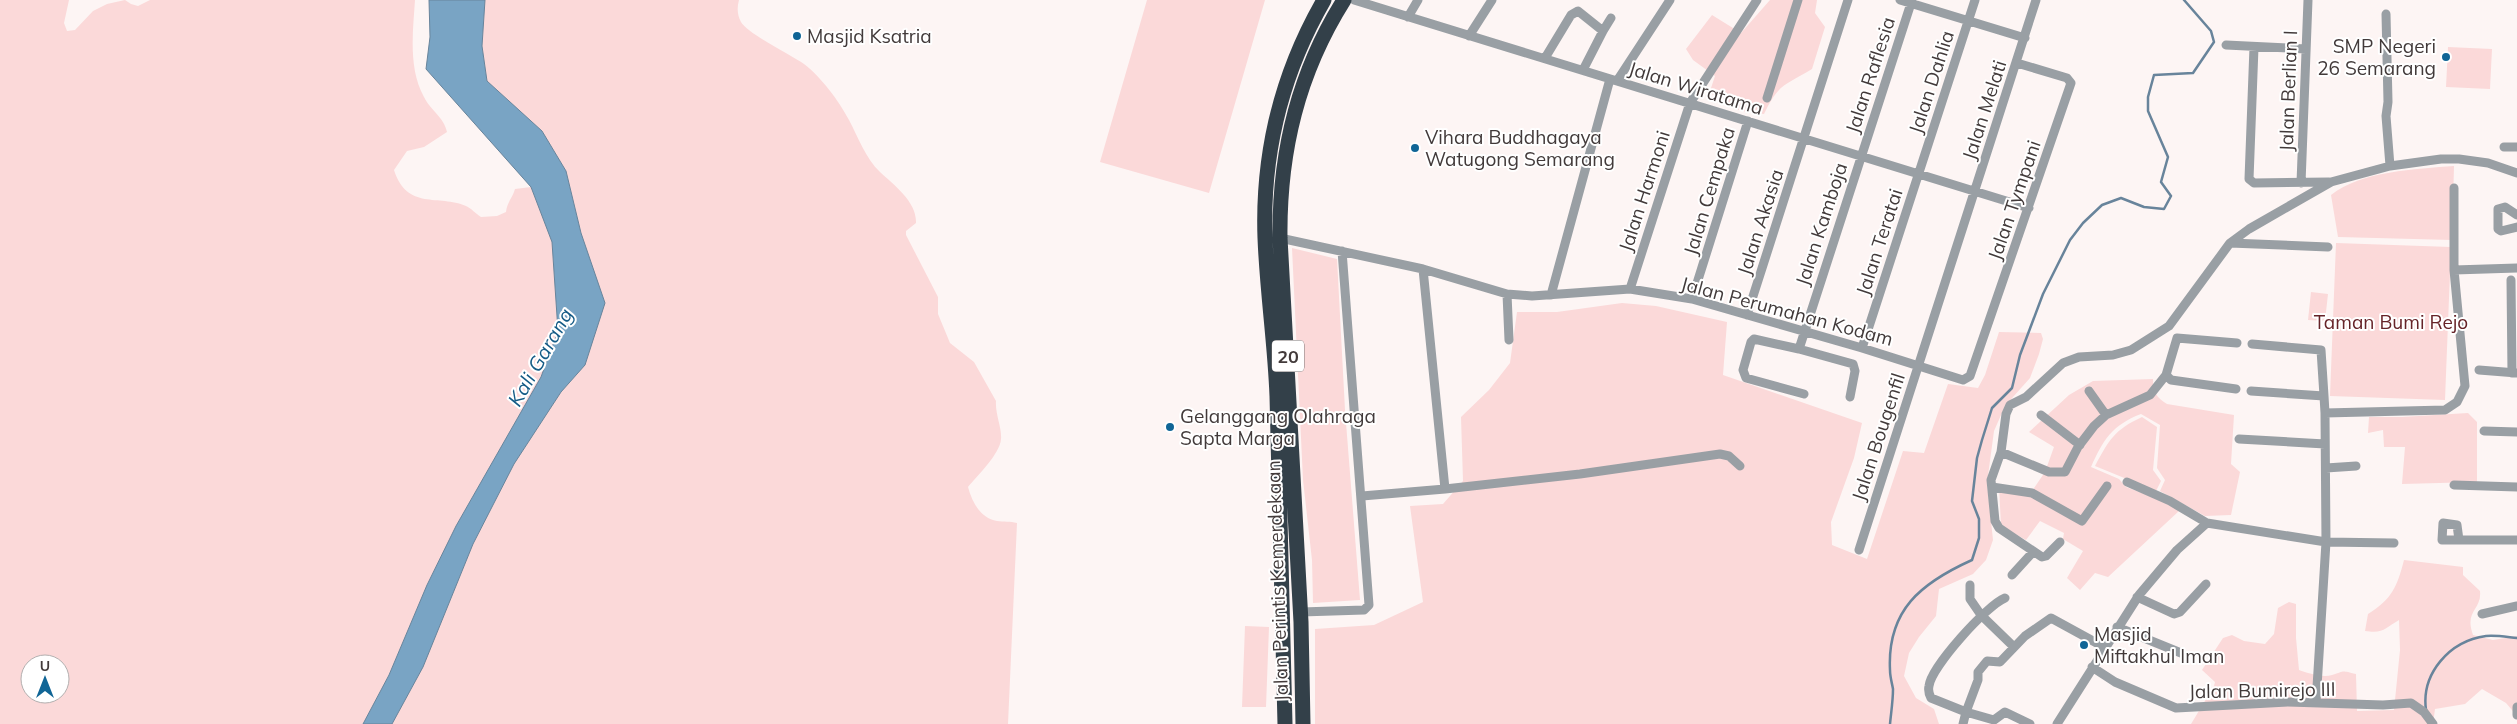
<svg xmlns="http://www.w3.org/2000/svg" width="2517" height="724" font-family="Mulish,sans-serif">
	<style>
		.green { fill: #fbd9d9; fill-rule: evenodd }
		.water { fill: #79a4c4; stroke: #68849b }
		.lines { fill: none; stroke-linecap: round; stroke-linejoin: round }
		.stream { stroke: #68849b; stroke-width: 2.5 }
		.street { stroke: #999fa4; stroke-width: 9 }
		.highway { stroke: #334049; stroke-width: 15 }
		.poi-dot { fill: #106596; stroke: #fff; stroke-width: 2 }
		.labels { text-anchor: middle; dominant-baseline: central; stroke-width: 4; stroke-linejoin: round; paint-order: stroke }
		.shield { fill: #fff; stroke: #7b7575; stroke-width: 1 }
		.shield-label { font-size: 18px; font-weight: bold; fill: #423a3a }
		.poi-label { font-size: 19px; fill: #423a3a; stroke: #fff; text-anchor: start }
		.street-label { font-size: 19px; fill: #423a3a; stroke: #fff }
		.park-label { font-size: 19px; fill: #662328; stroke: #fff }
		.water-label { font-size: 20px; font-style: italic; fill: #155b86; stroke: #fff }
	</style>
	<rect width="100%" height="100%" fill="#fdf5f4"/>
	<path class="green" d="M0 0H69L64 23 67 31 75 30 93 11 107 4 125 0 131 4 138 6 150 0H415C413 31 408 68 424 97 430 110 444 117 447 132L424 147 407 151 394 170C407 211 439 194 466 206 471 208 476 214 481 217L497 216 506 212C507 202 513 197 515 189L531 187 552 242 558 331 541 377 456 526 427 585 389 675 363 724H0ZM30 664H60V694H30Z
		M485 0H739C737 7 737 15 741 22 748 34 790 54 804 64 821 77 839 101 849 120 858 137 866 159 880 172 894 185 917 202 916 223L906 231V235L938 297V314L950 343 974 362 996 401C995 414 1002 428 1001 439 1000 454 977 476 968 487 972 502 980 518 997 521 1004 522 1010 521 1017 523L1008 724H392L423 667 473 544 514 464 561 392 585 365 581 233 566 171 542 131 487 81 482 46Z
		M1147 0H1265L1209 193 1100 162Z
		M1770 0H1817L1815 13 1825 27 1812 69C1784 86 1779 83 1764 114 1743 112 1723 109 1710 91L1715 76 1693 60 1686 49 1712 15 1741 33Z
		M2448 47 2492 49 2490 89 2446 87Z
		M2454 166 2452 240 2338 237 2331 195C2361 171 2416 169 2454 166Z
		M2336 243 2451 247 2445 400 2330 396Z
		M1292 248 1337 259 1345 410 1360 600 1313 603 1312 560 1303 480Z
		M2311 292 2328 294 2325 321 2308 320Z
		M1622 303 1656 306 1727 322 1723 375 1862 423 1854 458 1831 522 1832 545 1867 559 1903 451 1924 453 1948 384 1978 388 1985 375 1999 332 2041 333 2043 339 2039 354 2030 378 2005 406 1994 431 1987 483 1993 540 1986 560 1973 574 1939 589 1936 616 1919 637 1909 653 1904 676 1916 698 1934 709 1939 724H1315V629L1374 625 1423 602 1410 506 1443 504 1463 481 1461 417 1489 390 1510 363 1517 312H1557Z
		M2153 379C2153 392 2156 397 2167 404L2234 415 2231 464 2240 472 2231 515 2205 516 2160 491 2165 480 2157 468 2160 425 2141 414C2112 425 2103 440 2091 467L2119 479 2126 487 2171 504 2179 511 2108 577 2095 573 2080 590 2067 578 2083 551 2063 539 2064 533 2040 521 2026 540 2001 526 1999 486 2032 491 2045 472 2054 447 2029 432 2069 395 2093 381Z
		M2468 413 2477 422V482L2402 484 2405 447H2384L2383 430 2368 433 2369 417H2402Z
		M2142 417 2157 427 2153 470 2161 481 2156 491 2095 466C2109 440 2114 430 2142 417Z
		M2404 560 2463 567V575L2480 591C2482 610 2464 610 2473 635L2493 640 2517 636V716L2506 703 2482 689 2465 704 2435 709 2433 724H2191L2214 686 2215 682 2202 670 2223 638 2232 635 2244 641 2265 644 2274 634 2278 608 2289 602 2296 604V638L2299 670C2308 673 2322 678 2332 675 2345 671 2340 670 2356 674L2357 711 2394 710 2400 650 2399 620C2385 628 2384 634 2365 631L2368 614C2392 599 2397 587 2404 560Z
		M1245 626 1269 627 1266 707H1242Z"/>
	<path class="water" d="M429 0H485L482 46 487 81 542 131 566 171 581 233 605 303 585 365 561 392 514 464 473 544 423 667 392 724H363L389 675 427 585 456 526 541 377 558 331 552 242 531 187 426 69 430 37Z"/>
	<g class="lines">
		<path class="stream" d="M2426 710C2421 674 2449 641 2486 636 2496 635 2507 637 2517 638
			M1890 724C1891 713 1893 701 1893 689 1892 683 1890 677 1890 670 1887 610 1921 583 1972 560L1979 538V519L1972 501 1977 458 1982 440 1992 408 2012 388 2020 355 2043 294 2070 240 2083 223 2102 205 2121 198 2144 207 2164 209 2171 196 2161 182 2168 157 2148 111V97L2154 75 2193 73 2214 42 2211 31 2184 0"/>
		<path class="street" d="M1354 0 2029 208
			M1900 0 2025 38
			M2386 14 2388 102 2386 116 2390 166
			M1408 17 1418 0
			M1603 31 1611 18
			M1469 36 1492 0
			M2226 45 2306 49
			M2254 47 2249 179 2254 183 2329 182
			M1545 58 1571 15 1578 11 1603 31 1583 70
			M1617 81 1670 0
			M1767 98 1798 0
			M2504 147H2517
			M2301 183 2308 0
			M2517 215 2505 207 2498 209V229L2501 231 2517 227
			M1280 238 1423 269 1507 294 1532 296 1630 289 1692 299 1862 348 1963 380 1970 376 2071 83 2067 78 2017 63
			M2230 243 2328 247
			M2454 270V188
			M2511 280 2512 373
			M1630 289 1690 103 1757 0
			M1507 294 1509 340
			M1551 295 1610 79
			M1692 299 1748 121
			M1747 315 1848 0
			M2252 344 2321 350 2324 396
			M1862 348 1975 0
			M1799 349 1853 364 1855 371 1850 397
			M2479 370 2517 373
			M2236 389 2171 380 2166 375 2177 338 2237 343
			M2089 391 2106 415
			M2251 391 2324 396 2325 413
			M1804 394 1746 378 1743 370 1751 342 1754 339 1799 349 1912 0
			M2041 415 2080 445
			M2484 431 2517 432
			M2239 439 2325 444
			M2001 452 2049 472H2065L2078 447 2094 426 2106 415 2150 395 2166 375
			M2326 468 2356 466
			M2127 482 2170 501 2207 523
			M2454 485 2517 487
			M1992 487 2032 493 2082 521 2107 486
			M1445 489 1580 474 1720 454 1729 456 1740 466
			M1362 496 1445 489 1423 269
			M2459 540H2442L2443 523 2457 525 2459 540H2517
			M2060 542 2046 556 2042 557 1999 528 1995 521 1991 480 2001 452 2006 414 2010 405 2026 397 2063 363 2079 357 2113 355 2131 350 2169 326 2230 243 2249 229 2331 182 2390 166 2441 159H2459L2488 163 2517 173
			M1859 550 2036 0
			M2012 575 2033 552
			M1970 585V599L1981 615 2014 647
			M2137 597 2174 614 2180 612 2206 584
			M1301 612 1364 610 1369 605 1342 251
			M2482 614 2517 606
			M2117 627 2181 653
			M2092 667 2115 682 2176 708 2288 702 2383 705 2411 703 2424 712 2433 724
			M2316 703 2326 542 2394 543
			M2517 707V715
			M1963 724 1966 712 1931 698C1929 694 1928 690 1929 686 1931 667 1987 605 2005 598
			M2030 724 2005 712 1994 720 1966 712 1978 680V672L1987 661 2000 662 2025 636 2051 618 2104 647
			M2057 724 2139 595 2177 550 2207 523 2326 542 2325 413 2445 410 2457 402 2465 386 2454 270 2517 268"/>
		<path class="highway" d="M1285 724C1282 615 1280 505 1277 396 1275 343 1267 291 1265 238 1262 154 1282 73 1324 0
			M1303 724 1301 622 1280 238C1279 151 1298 73 1344 0"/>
	</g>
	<g class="poi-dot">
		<circle cx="797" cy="36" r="5"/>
		<circle cx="2446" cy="57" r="5"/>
		<circle cx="1415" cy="148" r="5"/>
		<circle cx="1170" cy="427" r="5"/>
		<circle cx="2084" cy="645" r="5"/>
	</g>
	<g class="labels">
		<rect class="shield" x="1272" y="340.5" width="32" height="31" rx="4"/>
		<g class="shield-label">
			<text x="1288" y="356">20</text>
		</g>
		<g class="poi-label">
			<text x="807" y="36">Masjid Ksatria</text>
			<text x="2436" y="46" text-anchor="end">SMP Negeri<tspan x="2436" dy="22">26 Semarang</tspan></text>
			<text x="1425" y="137">Vihara Buddhagaya<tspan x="1425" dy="22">Watugong Semarang</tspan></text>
			<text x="1180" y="416">Gelanggang Olahraga<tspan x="1180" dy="22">Sapta Marga</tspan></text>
			<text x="2094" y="634">Masjid<tspan x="2094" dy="22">Miftakhul Iman</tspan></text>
		</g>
		<g class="street-label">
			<text transform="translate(1870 75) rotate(-72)">Jalan Raflesia</text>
			<text transform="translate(1931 82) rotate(-72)">Jalan Dahlia</text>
			<text transform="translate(1696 88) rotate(17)">Jalan Wiratama</text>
			<text transform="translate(2288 91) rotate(-88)">Jalan Berlian I</text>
			<text transform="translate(1984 110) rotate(-72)">Jalan Melati</text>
			<text transform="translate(1644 191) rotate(-72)">Jalan Harmoni</text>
			<text transform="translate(1709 191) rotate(-73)">Jalan Cempaka</text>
			<text transform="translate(2014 200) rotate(-71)">Jalan Tympani</text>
			<text transform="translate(1760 222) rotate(-72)">Jalan Akasia</text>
			<text transform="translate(1821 224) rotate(-72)">Jalan Kamboja</text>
			<text transform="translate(1879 242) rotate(-72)">Jalan Teratai</text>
			<text transform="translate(1787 311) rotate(15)">Jalan Perumahan Kodam</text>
			<text transform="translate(1878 437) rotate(-72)">Jalan Bougenfil</text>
			<text transform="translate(1277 581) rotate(-92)">Jalan Perintis Kemerdekaan</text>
			<text transform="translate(2262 690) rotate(-1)">Jalan Bumirejo III</text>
		</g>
		<g class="park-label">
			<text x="2391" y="322">Taman Bumi Rejo</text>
		</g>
		<g class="water-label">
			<text transform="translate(540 357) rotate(-60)">Kali Garang</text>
		</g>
	</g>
	<g transform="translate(45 679)"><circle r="24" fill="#ffffff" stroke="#b3b0b0"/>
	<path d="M0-4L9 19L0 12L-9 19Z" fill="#106596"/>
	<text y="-8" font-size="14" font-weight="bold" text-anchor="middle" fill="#423a3a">U</text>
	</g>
</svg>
